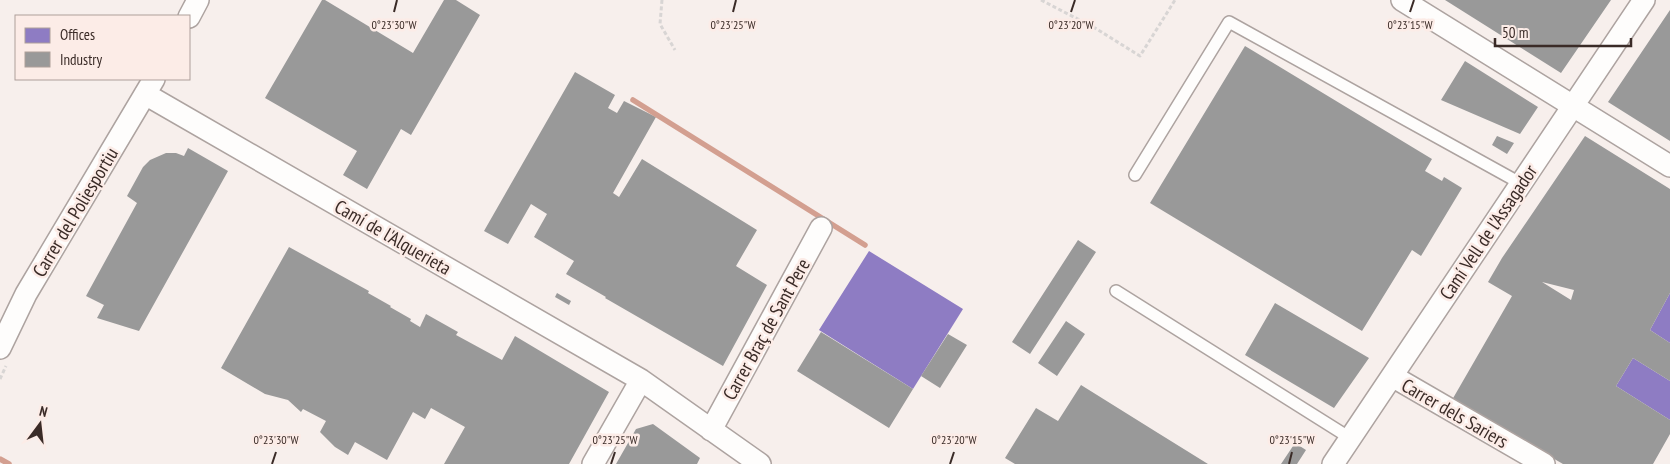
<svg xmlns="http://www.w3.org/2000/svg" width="1670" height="464" font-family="'PT Sans Narrow',sans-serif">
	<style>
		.offices { fill: #8e7cc3 }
		.industry { fill: #999; fill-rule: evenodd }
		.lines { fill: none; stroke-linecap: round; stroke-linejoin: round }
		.stream { stroke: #d39f90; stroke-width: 5.5 }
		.service-casing { stroke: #ada3a0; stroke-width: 14 }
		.minor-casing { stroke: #ada3a0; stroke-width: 24 }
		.path { stroke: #d8d5d4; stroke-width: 3; stroke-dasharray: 4 2.5; stroke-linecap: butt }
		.service { stroke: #fefdfc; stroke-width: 11 }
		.minor { stroke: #fefdfc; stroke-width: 21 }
		.ticks { fill: none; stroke: #3a2b27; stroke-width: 2 }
		.labels { text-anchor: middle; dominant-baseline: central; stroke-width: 5; stroke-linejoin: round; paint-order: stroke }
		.street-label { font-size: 19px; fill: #3a2b27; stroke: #fcece7 }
		.ticks-label { font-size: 12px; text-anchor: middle; fill: #3a2b27; stroke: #fcece7; stroke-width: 5; stroke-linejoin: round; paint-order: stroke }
	</style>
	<rect width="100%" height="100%" fill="#f7efec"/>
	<path class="offices" d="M869 251 963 309 913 389 819 330Z
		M1670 293V343L1650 330Z
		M1633 358 1670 381V420L1616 386Z"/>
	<path class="industry" d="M322 0H325L413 53 444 0H456L480 15 411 135 401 129 367 189 343 175 357 151 265 98Z
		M1445 0H1611L1561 73Z
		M1670 10V141L1608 102Z
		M1245 46 1432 159 1425 171 1442 181 1444 177 1462 188 1421 256 1412 250 1362 331 1150 203Z
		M1465 61 1538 107 1520 134 1441 100Z
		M575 72 615 95 608 108 617 113 624 101 656 117 613 193 619 197 642 159 757 230 736 266 767 285 723 366 605 298 606 297 566 274 574 261 534 237 547 214 531 204 508 244 484 231Z
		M1497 136 1514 143 1507 154 1492 145Z
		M1585 136 1670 189V293L1650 330 1670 343V381L1633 358 1616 386 1670 420V434L1653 464H1563L1452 400 1512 296 1488 282 1502 258ZM1542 282 1574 290 1571 300Z
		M188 148 228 171 139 331 97 318 104 305 86 296 137 203 127 196 143 167 150 160 166 153H176L184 156Z
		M1078 240 1096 252 1030 354 1012 342Z
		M289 247 369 291 368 293 391 306 390 307 411 319 410 321 420 327 426 314 458 332 456 335 502 360 515 336 609 392 569 464H444L465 427 431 408 425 419 413 412 387 460 355 442 348 455 335 447 320 432 326 421 303 409 301 412 288 400 265 394 221 368Z
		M557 293 571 301 569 305 555 297Z
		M1275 303 1369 358 1334 408 1245 355Z
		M1066 321 1085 334 1057 376 1038 363Z
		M821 332 913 389 889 428 797 371Z
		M948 334 967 345 940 388 921 376Z
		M1081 385 1158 433 1208 464H1015L1005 458 1036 408 1058 421Z
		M653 424 700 458 697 464H616L636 429Z
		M1295 443 1306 450 1297 464H1281Z"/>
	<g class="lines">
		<path class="stream" d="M633 100 865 245
			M0 459 9 464"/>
		<defs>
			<path id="service" d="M1135 175 1229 22 1520 183
				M1116 291 1350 438"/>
			<path id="minor" d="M1402 0 1670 166
				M189 17 198 0
				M145 94 641 380 760 464
				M0 348 26 294 154 79
				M1392 376 1544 464
				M711 430 821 228
				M593 464 641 380
				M1333 464 1644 0"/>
		</defs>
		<use href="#service" class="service-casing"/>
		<use href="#minor" class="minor-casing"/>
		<path class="path" d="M662 0 660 24 675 50
			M1041 0 1095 28 1140 56 1175 0
			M0 379 6 366"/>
		<use href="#service" class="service"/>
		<use href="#minor" class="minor"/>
	</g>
	<path class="ticks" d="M394 12 397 0M733 12 736 0M1071 12 1075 0M1410 12 1414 0M272 464 276 452M611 464 615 452M950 464 954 452M1289 464 1292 452"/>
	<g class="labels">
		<g class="street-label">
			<text transform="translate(75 212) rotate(-59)">Carrer del Poliesportiu</text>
			<text transform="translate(1488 232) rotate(-56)">Camí Vell de l'Assagador</text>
			<text transform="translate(393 237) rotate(30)">Camí de l'Alquerieta</text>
			<text transform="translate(766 329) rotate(-61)">Carrer Braç de Sant Pere</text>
			<text transform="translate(1455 413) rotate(30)">Carrer dels Sariers</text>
		</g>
	</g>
	<g class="ticks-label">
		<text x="394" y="29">0°23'30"W</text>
		<text x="733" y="29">0°23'25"W</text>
		<text x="1071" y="29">0°23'20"W</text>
		<text x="1410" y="29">0°23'15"W</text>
		<text x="276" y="444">0°23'30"W</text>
		<text x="615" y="444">0°23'25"W</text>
		<text x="954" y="444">0°23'20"W</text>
		<text x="1292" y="444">0°23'15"W</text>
	</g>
	<rect x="15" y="15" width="175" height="65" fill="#fcece7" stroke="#ae9f9a"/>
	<rect x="25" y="28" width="25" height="15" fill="#8e7cc3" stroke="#ae9f9a"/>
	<text x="60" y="40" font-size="15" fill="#3a2b27">Offices</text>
	<rect x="25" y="52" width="25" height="15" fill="#999999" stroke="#ae9f9a"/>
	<text x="60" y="65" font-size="15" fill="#3a2b27">Industry</text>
	<g transform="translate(40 424) rotate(15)" stroke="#fcece7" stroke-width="4" paint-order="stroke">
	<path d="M0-4L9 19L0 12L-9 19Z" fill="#3a2b27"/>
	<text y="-8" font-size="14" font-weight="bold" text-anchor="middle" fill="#3a2b27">N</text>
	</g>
	<path d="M1495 38v8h136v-8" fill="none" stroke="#3a2b27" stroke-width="2.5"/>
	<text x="1502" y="38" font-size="15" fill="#3a2b27" stroke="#fcece7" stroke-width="4" paint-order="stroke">50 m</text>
</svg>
